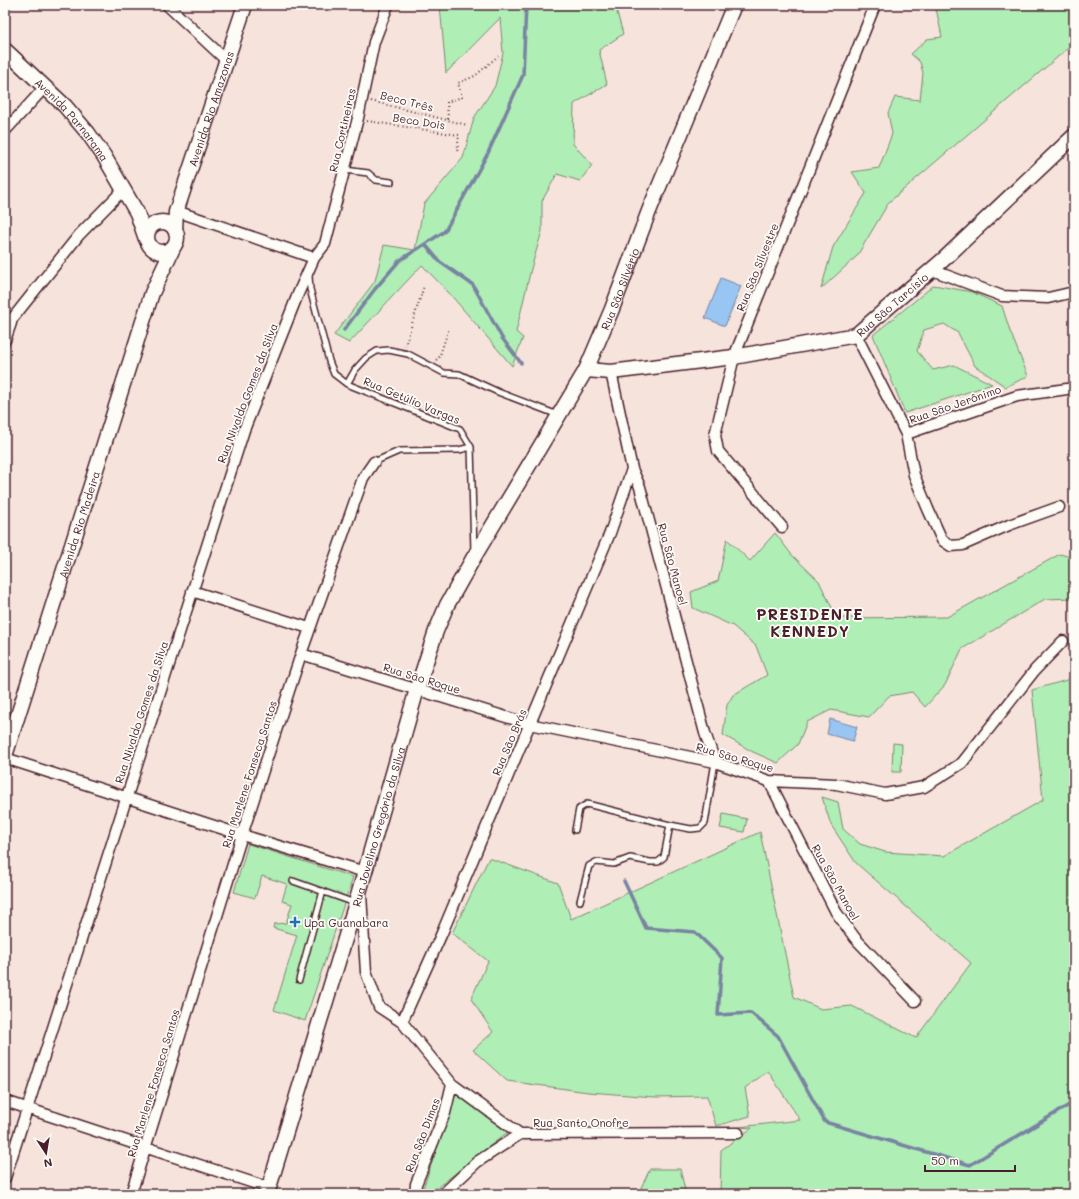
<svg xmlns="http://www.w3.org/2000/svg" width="1079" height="1199" font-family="Mali,sans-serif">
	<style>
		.green { fill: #afeeb5; stroke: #7c8670 }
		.water { fill: #98c5f2; stroke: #7983a2 }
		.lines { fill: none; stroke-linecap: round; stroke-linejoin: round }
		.stream { stroke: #7983a2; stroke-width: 3.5 }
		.lane-casing { stroke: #4a1f2b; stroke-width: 8 }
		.street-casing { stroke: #4a1f2b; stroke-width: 13 }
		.secondary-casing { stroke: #4a1f2b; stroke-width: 17 }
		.path { stroke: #4a1f2b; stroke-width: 2; stroke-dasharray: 1 3; stroke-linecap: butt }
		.lane { stroke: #fdfcf7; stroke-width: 5 }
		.street { stroke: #fdfcf7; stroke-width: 10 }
		.secondary { stroke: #fdfcf7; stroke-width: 14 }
		.poi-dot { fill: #1f6fb2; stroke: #fdfcf7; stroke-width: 1.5 }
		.labels { text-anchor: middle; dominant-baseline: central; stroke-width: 3.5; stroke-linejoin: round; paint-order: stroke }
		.street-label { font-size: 11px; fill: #4a1f2b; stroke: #fdfcf7 }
		.poi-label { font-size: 11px; fill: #4a1f2b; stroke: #fdfcf7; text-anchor: start }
		.district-label { font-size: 15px; font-weight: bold; letter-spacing: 1px; fill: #4a1f2b; stroke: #fdfcf7 }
	</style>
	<rect width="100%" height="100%" fill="#f6e4dc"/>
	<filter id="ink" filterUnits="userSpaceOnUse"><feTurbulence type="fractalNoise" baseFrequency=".025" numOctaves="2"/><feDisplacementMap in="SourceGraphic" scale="8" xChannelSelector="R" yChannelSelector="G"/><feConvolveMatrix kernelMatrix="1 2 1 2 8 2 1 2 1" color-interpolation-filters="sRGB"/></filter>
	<g filter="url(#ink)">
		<path class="green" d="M440 5H615L623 34 599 50 607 84 574 104 573 144 592 165 580 181 557 174 542 201V231L531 269 516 332 523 338 512 366 449 293 422 265 349 343 334 335 375 281 384 245 415 250 424 204 463 158 474 118 495 86 503 53 500 18 446 73Z
			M934 5H1074V43L889 202 857 256 821 289 833 247 866 193 852 172 879 168 892 134 888 113 895 97 920 100 923 73 920 62 911 54 927 39 942 37 937 13Z
			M934 285 972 292 1002 306 1010 331 1028 376 1006 387 975 366 958 333 944 324 924 330 917 351 933 370 954 365 992 384 905 413 873 335Z
			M775 533 792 555 819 581 837 618 947 617 1060 554 1074 558V598L1045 599 962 649 945 685 925 707 912 692 889 696 869 717 831 710 807 722 798 744 778 763 753 752 723 735 727 705 733 695 767 675 756 646 733 626 693 608 691 592 718 581 727 539 750 561Z
			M1074 678V1194H720L721 1150 752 1128 739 1127 800 1120 768 1071 745 1088 750 1116 716 1126 707 1096 655 1097 588 1092 507 1081 473 1050 493 1032 471 999 488 961 452 933 489 858 558 883 571 919 760 832 794 997 821 1009 852 1006 916 1038 971 963 856 863 831 825 822 797 838 802 843 829 860 844 885 852 944 856 1043 800 1032 690Z
			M893 743 902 744 901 772H892Z
			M723 814 747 819 744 832 720 828Z
			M248 844 353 877 305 1021 274 1010 297 935 273 928 274 924 286 923 292 904 282 901 287 884 262 876 255 898 234 892Z
			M458 1088 513 1128 429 1194H421Z
			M650 1169H680L686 1194H638Z"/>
		<path class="water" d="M721 278 741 286 725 326 705 318Z
			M830 719 857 727 853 741 827 734Z"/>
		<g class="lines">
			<path class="stream" d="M425 244 440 262 473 285 502 338 521 363
				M344 330 375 289 399 261 445 231 488 153 523 75 526 5
				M624 881 646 928 695 932 722 958 718 1015 751 1013 778 1036 825 1122 970 1165 1074 1102"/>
			<defs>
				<path id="lane" d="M345 170 368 173 376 180 391 182
					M309 276 310 289 329 361 334 374 347 384 460 429 471 447 474 551
					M347 384 355 370 366 358 377 351 389 350 408 354 444 373 459 374 498 392 558 415
					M374 462 399 451 459 450 471 447
					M575 830 579 809 587 804 670 825 691 829 700 828 705 823 715 762
					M293 881 355 903
					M580 901 589 866 596 862 614 864 630 858 650 862H658L664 857 670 825
					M299 980 323 891"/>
				<path id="street" d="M167 5 227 61
					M5 131 45 87
					M176 211 314 258
					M932 270 1002 296 1048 298 1074 292
					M5 328 79 235 123 190
					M856 335 906 434 1017 396 1074 388
					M5 340 11 323
					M611 372 632 469 640 487 705 733 715 762
					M906 434 914 475 928 509 942 540 951 546 963 545 1009 525 1059 507
					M782 527 718 451 715 435 734 357 875 5
					M192 591 309 628
					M301 654 529 724 715 762 769 781 836 784 885 794 924 787 962 763 1035 670 1063 641
					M5 758 242 835 365 872
					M769 781 836 912 855 938 915 1001
					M361 895 366 972 379 1007 402 1022 452 1084 520 1134 738 1133
					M402 1022 442 933 610 533 632 469
					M5 1101 269 1188
					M5 1178 244 430 298 294 314 258 325 244 358 118 374 42 388 5
					M131 1194 242 835 301 654 363 478 374 462
					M415 1194 416 1184 445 1113 452 1084
					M443 1194 477 1162 520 1134"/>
				<g id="secondary">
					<path id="s1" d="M5 50 65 106 88 133 104 156 137 213 146 239"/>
					<circle cx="162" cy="237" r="15"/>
					<path id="s2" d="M175 230 176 212 245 5"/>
					<path id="s3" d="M586 370 611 372 734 357 856 335 943 260 1074 136"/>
					<path id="s4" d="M5 756 152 293 173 248"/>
					<path id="s5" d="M267 1194 356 903 417 689 436 631 447 605 474 557 586 370 612 309 649 211 734 5"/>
				</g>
			</defs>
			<use href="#lane" class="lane-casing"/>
			<use href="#street" class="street-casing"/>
			<use href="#secondary" class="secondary-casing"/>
			<path class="path" d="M371 101 467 125
				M448 119 447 102 462 97 458 83 475 76 498 56
				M367 121 459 135 457 153
				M405 346 424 286
				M436 360 439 358 449 328"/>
			<use href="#lane" class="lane"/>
			<use href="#street" class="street"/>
			<use href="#secondary" class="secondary"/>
		</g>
	</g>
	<path class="poi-dot" d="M293 916h4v4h4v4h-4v4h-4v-4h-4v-4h4z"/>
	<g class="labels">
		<g class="street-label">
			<text transform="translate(407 101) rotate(14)">Beco Três</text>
			<text stroke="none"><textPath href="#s2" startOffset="127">Avenida Rio Amazonas</textPath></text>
			<text stroke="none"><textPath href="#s1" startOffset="97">Avenida Parnarama</textPath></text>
			<text transform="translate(419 121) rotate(9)">Beco Dois</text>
			<text transform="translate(342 130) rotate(-77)">Rua Cortineiras</text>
			<text transform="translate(757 267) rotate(-68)">Rua São Silvestre</text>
			<text stroke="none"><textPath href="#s5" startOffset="977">Rua São Silvério</textPath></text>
			<text stroke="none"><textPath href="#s3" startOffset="320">Rua São Tarcísio</textPath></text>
			<text transform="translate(247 393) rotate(-69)">Rua Nivaldo Gomes da Silva</text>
			<text transform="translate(412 400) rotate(23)">Rua Getúlio Vargas</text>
			<text transform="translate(955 404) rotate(-19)">Rua São Jerônimo</text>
			<text stroke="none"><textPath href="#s4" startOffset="243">Avenida Rio Madeira</textPath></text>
			<text transform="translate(673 564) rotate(75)">Rua São Manoel</text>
			<text transform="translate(422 678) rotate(17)">Rua São Roque</text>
			<text transform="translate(141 712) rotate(-72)">Rua Nivaldo Gomes da Silva</text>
			<text transform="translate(509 742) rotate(-67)">Rua São Brás</text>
			<text transform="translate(735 757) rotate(16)">Rua São Roque</text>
			<text transform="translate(249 774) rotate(-72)">Rua Marlene Fonseca Santos</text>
			<text stroke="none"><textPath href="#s5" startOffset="384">Rua Jovelino Gregório da Silva</textPath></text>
			<text transform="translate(836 882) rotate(61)">Rua São Manoel</text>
			<text transform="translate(153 1083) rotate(-73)">Rua Marlene Fonseca Santos</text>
			<text x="581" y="1122">Rua Santo Onofre</text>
			<text transform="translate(422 1135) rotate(-69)">Rua São Dimas</text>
		</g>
		<g class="poi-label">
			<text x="304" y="922">Upa Guanabara</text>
		</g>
		<g class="district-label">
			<text x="810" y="614">PRESIDENTE<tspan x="810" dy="17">KENNEDY</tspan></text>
		</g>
	</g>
	<rect width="1079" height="1199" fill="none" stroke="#fdfcf7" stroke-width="20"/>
	<rect x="10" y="10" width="1059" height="1179" fill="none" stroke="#4a1f2b" stroke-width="1.5" filter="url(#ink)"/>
	<g transform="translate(46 1153) rotate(168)" stroke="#fdfcf7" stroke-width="3" paint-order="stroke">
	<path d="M0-3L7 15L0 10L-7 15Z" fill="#4a1f2b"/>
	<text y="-6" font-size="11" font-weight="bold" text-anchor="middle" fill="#4a1f2b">N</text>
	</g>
	<path d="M925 1165v6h90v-6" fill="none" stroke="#4a1f2b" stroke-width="2"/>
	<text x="931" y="1165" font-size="12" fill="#4a1f2b" stroke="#fdfcf7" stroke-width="3" paint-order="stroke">50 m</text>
</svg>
